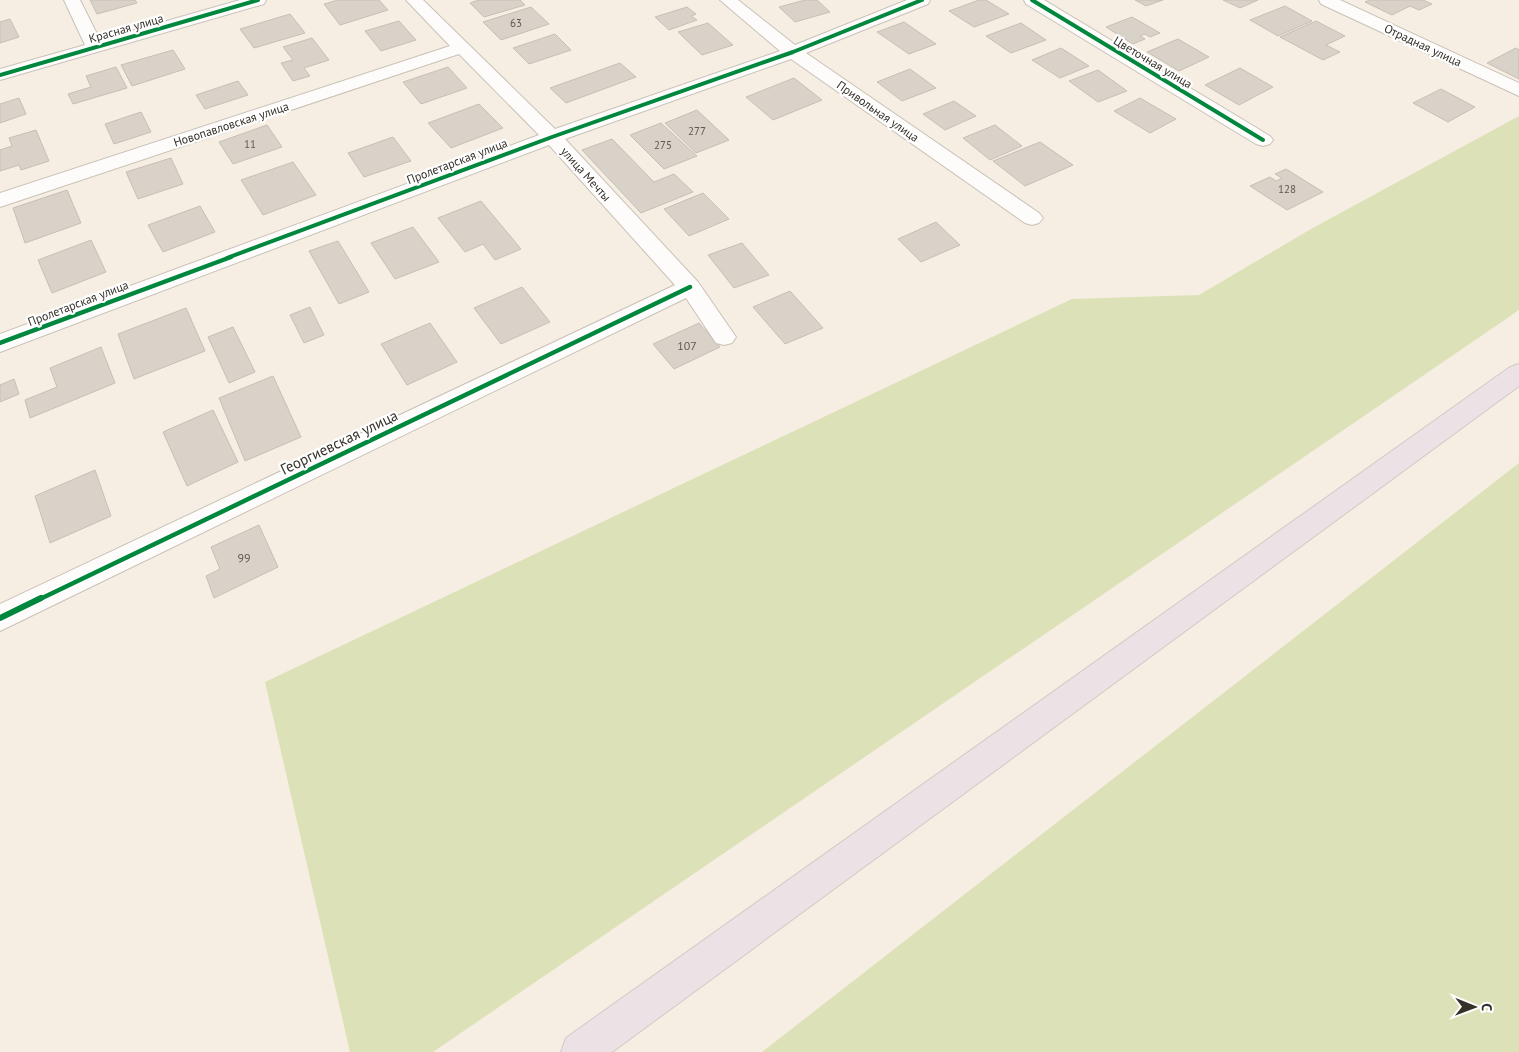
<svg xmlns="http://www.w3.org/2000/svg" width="1519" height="1052" font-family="'PT Sans',sans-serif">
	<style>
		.green { fill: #dce1b8 }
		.building { fill: #d9d2c9; stroke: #c7bfb7 }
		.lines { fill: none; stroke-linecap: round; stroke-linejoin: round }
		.street-casing { stroke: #c8c1b8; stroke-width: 2 }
		.primary-casing { stroke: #cfcbc6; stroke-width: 2 }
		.street { fill: #fefcfb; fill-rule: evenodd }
		.primary { fill: #ece2e5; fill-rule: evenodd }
		.cycleway-far2-casing { stroke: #fff; stroke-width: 5.5 }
		.cycleway-far1-casing { stroke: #fff; stroke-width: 8 }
		.cycleway-casing { stroke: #fff; stroke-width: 9 }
		.cycleway-far2 { stroke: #00873e; stroke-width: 4 }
		.cycleway-far1 { stroke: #00873e; stroke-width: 4.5 }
		.cycleway { stroke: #00873e; stroke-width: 6 }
		.labels { text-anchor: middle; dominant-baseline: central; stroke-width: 4.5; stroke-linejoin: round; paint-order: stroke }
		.far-number-label { font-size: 11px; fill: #5e5850 }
		.far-street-label { font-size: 12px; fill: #353028; stroke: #fff }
		.number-label { font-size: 12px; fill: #5e5850 }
		.street-label { font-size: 15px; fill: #353028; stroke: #fff }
	</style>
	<rect width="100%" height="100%" fill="#f6eee2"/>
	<path class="green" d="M1519 116V310L433 1052H350L265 682 1072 299 1199 295 1311 229Z
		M1519 463V1052H762Z"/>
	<path class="building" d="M90 0H135L137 3 97 14Z
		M338 0H379L388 10 340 25 324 4Z
		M479 0H520L525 5 484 17 470 3Z
		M805 0H817L830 12 795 22 779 7Z
		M979 0H986L1009 14 974 27 949 11Z
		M1135 0H1163L1146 6Z
		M1223 0H1258L1240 8Z
		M1370 0H1423L1432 4 1419 10 1410 6 1392 15 1365 2Z
		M1285 6 1312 21 1278 36 1250 20Z
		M531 7 549 24 501 40 483 22Z
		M687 7 696 14 691 16 697 20 669 30 655 17Z
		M290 14 305 33 254 48 240 29Z
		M1132 17 1160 33 1150 37 1145 34 1140 36 1145 39 1133 44 1106 27Z
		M10 19 19 37 0 43V22Z
		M399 21 416 40 381 51 365 31Z
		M1316 21 1345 36 1326 45 1340 52 1323 60 1280 37Z
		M904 22 936 44 909 54 877 32Z
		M708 23 733 45 702 55 678 32Z
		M1021 23 1046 40 1011 53 986 36Z
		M555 34 571 50 529 64 513 48Z
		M312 38 329 60 304 68 310 76 293 81 281 63 293 60 283 47Z
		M1178 39 1209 57 1179 71 1147 52Z
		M1061 48 1089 66 1060 78 1032 60Z
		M1516 48 1519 50V79L1487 63Z
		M173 50 185 69 132 86 121 65Z
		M620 63 636 77 566 103 550 88Z
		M116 67 127 88 73 104 68 94 91 87 86 76Z
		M448 67 467 88 421 104 403 82Z
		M1240 68 1273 87 1239 105 1205 85Z
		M910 69 936 88 902 101 877 82Z
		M1098 70 1127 91 1098 102 1069 81Z
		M794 78 822 100 773 120 746 97Z
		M238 81 248 95 205 109 196 95Z
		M1441 89 1475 107 1448 122 1413 103Z
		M19 98 26 114 0 123V104Z
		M1140 98 1176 119 1150 133 1114 111Z
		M954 101 976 116 945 130 923 114Z
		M479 104 503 128 451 148 428 123Z
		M697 110 729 140 696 153 665 123Z
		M141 112 151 132 114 144 105 124Z
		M661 123 697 156 664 169 630 135Z
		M267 125 282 147 233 164 219 142Z
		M995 125 1022 146 990 160 963 138Z
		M36 130 49 161 21 170 19 165 0 171V150L12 146 9 138Z
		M393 137 411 161 364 177 348 153Z
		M612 139 654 182 674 174 693 192 641 213 582 150Z
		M1040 142 1073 165 1025 186 993 161Z
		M171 158 183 184 138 199 126 172Z
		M293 162 316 195 263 215 241 180Z
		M1286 169 1323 192 1287 210 1250 186 1270 177 1276 181 1282 178 1275 174Z
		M67 190 81 223 25 243 13 208Z
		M703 193 729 219 689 236 664 209Z
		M481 201 521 249 495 260 483 244 465 252 438 218Z
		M200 206 215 232 163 252 148 225Z
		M936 222 960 245 921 262 898 239Z
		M413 227 439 262 395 279 371 243Z
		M91 240 106 272 52 293 38 260Z
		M338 241 369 292 339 304 309 251Z
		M742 243 769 275 734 288 708 255Z
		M522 287 550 322 501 344 474 308Z
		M790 291 823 328 785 344 753 307Z
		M310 307 324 335 304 343 290 315Z
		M186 308 205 351 134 379 118 334Z
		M430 323 457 362 407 385 381 344Z
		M699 323 720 347 674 369 653 344Z
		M233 327 255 372 229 383 208 337Z
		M101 347 115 383 30 418 25 400 57 387 50 368Z
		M273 376 301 437 245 461 219 398Z
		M14 379 19 394 0 402V385Z
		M213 410 238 462 187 486 163 432Z
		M95 470 111 516 50 543 35 496Z
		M259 525 278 567 214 598 206 576 220 569 211 547Z"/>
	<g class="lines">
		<defs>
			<path id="street" d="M64 0H80L100 40 240 0H266L264 4 0 80V69L85 45Z
				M406 0H423L555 129 780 51 720 0H738L795 45 907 0H930L928 4 806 53 1039 213 1043 218 1039 223 1032 225 1025 223 791 59 565 139 698 282 736 337 732 343 724 345 716 343 686 298 0 631V604L675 285 549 145 0 352V334L539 135 459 54 0 207V193L450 46Z
				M1024 0H1044L1270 136 1273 140 1270 144 1263 146 1256 144 1026 4Z
				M1319 0H1340L1519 83V96L1321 4Z"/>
			<path id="primary" d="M1519 364V386L612 1052H561L566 1038 1510 367Z"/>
		</defs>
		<use href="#street" class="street-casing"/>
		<use href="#primary" class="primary-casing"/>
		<use href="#street" class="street"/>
		<use href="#primary" class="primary"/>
		<defs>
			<path id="cycleway-far2" d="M1032 0 1263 140
				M0 75 258 0
				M227 258 552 137 793 52 922 0"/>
			<path id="cycleway-far1" d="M0 343 231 257
				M38 600 690 287"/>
			<path id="cycleway" d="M0 618 41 598"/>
		</defs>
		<use href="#cycleway-far2" class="cycleway-far2-casing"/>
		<use href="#cycleway-far1" class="cycleway-far1-casing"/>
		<use href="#cycleway" class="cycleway-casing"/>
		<use href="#cycleway-far2" class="cycleway-far2"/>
		<use href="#cycleway-far1" class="cycleway-far1"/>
		<use href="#cycleway" class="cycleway"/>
	</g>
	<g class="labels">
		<g class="far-number-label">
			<text x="516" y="23">63</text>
			<text x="697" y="131">277</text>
			<text x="250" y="144">11</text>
			<text x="663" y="145">275</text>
			<text x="1287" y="189">128</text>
		</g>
		<g class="far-street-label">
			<text transform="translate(126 28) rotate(-16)">Красная улица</text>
			<text transform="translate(1423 45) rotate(25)">Отрадная улица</text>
			<text transform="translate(1153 62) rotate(31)">Цветочная улица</text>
			<text transform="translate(878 111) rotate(35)">Привольная улица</text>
			<text transform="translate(231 124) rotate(-18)">Новопавловская улица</text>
			<text transform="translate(457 161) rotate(-21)">Пролетарская улица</text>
			<text transform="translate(586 174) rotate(48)">улица Мечты</text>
			<text transform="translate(78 303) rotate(-21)">Пролетарская улица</text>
		</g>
		<g class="number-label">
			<text x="687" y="345">107</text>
			<text x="244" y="557">99</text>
		</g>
		<g class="street-label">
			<text transform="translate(339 442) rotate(-26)">Георгиевская улица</text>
		</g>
	</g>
	<g transform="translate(1474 1007) rotate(91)" stroke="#ffffff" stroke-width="4" paint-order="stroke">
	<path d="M0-4L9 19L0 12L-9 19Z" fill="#353028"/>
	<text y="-8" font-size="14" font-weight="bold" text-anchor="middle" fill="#353028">С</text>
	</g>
</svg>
